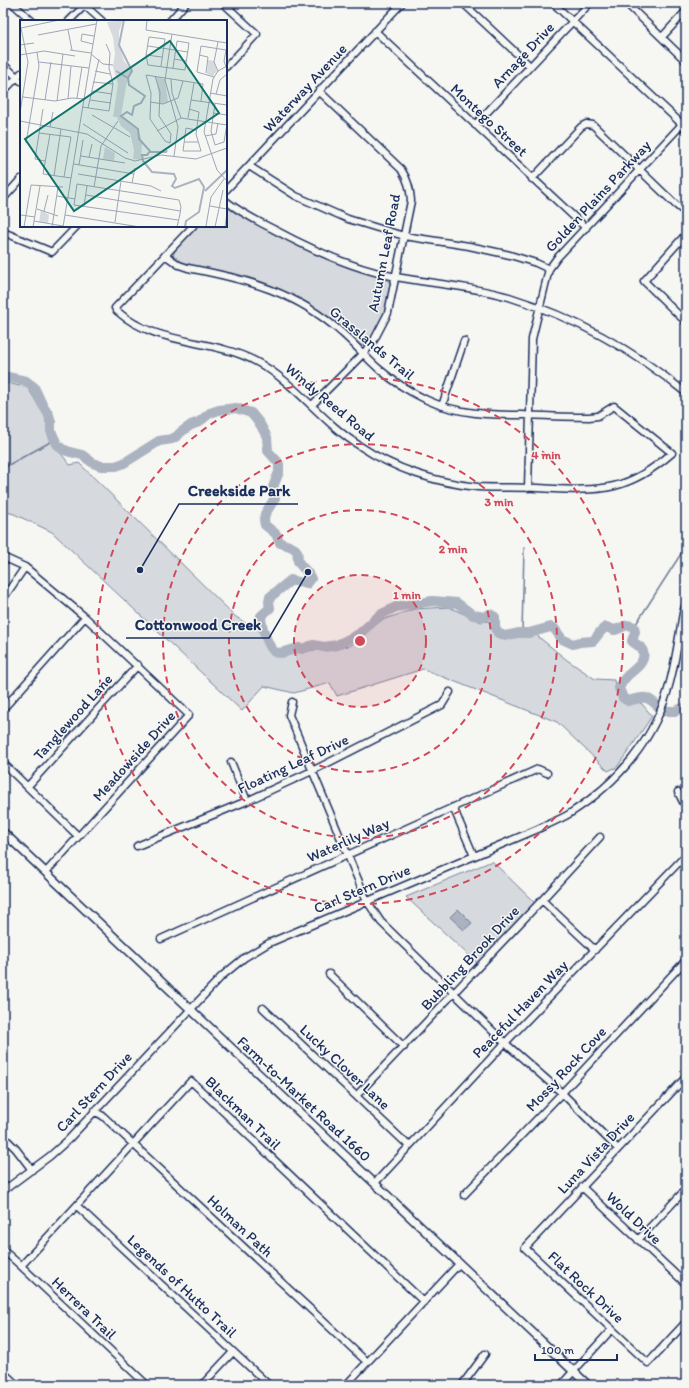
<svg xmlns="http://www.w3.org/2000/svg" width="689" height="1388" font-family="Itim,sans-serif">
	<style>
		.green { fill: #d6d9dd; stroke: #78849e }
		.water { fill: #abb2c0; stroke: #717e99 }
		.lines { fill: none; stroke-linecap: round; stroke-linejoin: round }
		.stream { stroke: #717e99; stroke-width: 1.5 }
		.river { stroke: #abb2c0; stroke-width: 10 }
		.minor-casing { stroke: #1b2f5e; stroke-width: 9 }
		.major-casing { stroke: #1b2f5e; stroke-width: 10 }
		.minor { stroke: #f6f6f2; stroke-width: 6 }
		.major { stroke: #f6f6f2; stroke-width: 7 }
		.ring { fill: none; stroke: #d1495b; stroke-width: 2; stroke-dasharray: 7 5 }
		.labels { text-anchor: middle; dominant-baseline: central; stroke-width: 3; stroke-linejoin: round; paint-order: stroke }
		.street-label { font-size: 15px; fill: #1b2f5e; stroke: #f6f6f2 }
		.inset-river { fill: none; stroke: #abb2c0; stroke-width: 2 }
		.inset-road { fill: none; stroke: #9ea6b7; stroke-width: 1 }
		.view { fill: #0f766e; fill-opacity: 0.15; stroke: #0f766e; stroke-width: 2 }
		.inset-edge { fill: none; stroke: #1b2f5e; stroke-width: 2 }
		.centre { fill: #d1495b; stroke: #f6f6f2; stroke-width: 2 }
		.ring-label { font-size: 12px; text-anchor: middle; font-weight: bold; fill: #d1495b; stroke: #f6f6f2; stroke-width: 3; stroke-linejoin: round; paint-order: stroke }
		.leader { fill: none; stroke: #1b2f5e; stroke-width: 1.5 }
		.callout-dot { fill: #1b2f5e; stroke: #f6f6f2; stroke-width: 1.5 }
		.callout-label { font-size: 16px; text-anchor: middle; font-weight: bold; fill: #1b2f5e; stroke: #f6f6f2; stroke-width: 3; stroke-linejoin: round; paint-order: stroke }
	</style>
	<rect width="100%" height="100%" fill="#f6f6f2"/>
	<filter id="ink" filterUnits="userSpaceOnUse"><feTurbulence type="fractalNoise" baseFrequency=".025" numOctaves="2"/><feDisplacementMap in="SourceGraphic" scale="8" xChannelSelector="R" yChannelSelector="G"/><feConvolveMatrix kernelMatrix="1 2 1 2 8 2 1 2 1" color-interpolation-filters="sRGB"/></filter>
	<g filter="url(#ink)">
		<path class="green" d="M226 206 234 212 301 247 389 281C397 294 374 334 366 345H360C321 310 288 288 237 274 223 271 180 266 173 256L175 250 197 226H226Z
			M3 382 28 388 45 416 49 438 70 465 79 463 236 617 249 625 258 627 272 655 350 646 382 620 414 609 449 607 481 622 489 621 495 636 507 639 517 636 535 634 567 660 595 679 614 680 616 692 625 703 637 701 642 704 652 716 632 746 617 767 608 771 557 722 423 669 337 696 330 683 294 693 264 686 242 711 52 532 14 514 3 511Z
			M492 861 535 903 478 964 406 897Z"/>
		<path class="water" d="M458 909 472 923 464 930 450 917Z"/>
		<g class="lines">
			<path class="stream" d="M3 468 54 440
				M634 627 686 546
				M522 633 524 548"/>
			<path class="river" d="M3 376 26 381 34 387 41 402 49 415 51 422V431L57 444 62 449 70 452 82 455 93 463 101 466H116L124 463 159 441 172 439 177 436 181 432 191 425 199 422 210 413 219 410 236 408 251 413 260 424 267 437 268 451 277 461 279 464V472L273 487 275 498 265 514 264 520 265 525 276 534 280 543C284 544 291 546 295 549 299 552 297 556 298 561 301 568 308 570 311 579L307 584 291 580 270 597 269 602 270 608 261 616C261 624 263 629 265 635 274 660 278 653 299 648L302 649 313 645 324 647 337 645 359 634 380 615 396 607 426 602 433 601 457 603 473 615 484 617 490 614 495 617V628L498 633 505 636 518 633H529L551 627 554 628 562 639 573 644 580 642 593 641C598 636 600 630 606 627L614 630C621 629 627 622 634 627L635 632 632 641C635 644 640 646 642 649 648 661 635 669 628 675 624 679 621 683 619 688L623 698 628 701C651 695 646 697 664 711H675L686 707"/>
			<defs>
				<path id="minor" d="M12 3 32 21
					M82 3 102 21
					M223 3 257 34 226 67
					M463 3 530 66
					M553 3 686 128
					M626 3 686 61
					M69 21 87 3
					M170 21 186 3
					M375 31 586 228
					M662 37 686 11
					M3 64 21 81
					M3 92 21 73
					M475 125 590 3
					M249 166 296 196 348 219 404 236 469 246 510 255 536 263 549 269
					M532 179 581 127 586 124 593 125 676 205 686 213
					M226 190 402 3
					M3 199 21 179
					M226 201C240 212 257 221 273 229 310 249 354 269 396 277 434 284 472 286 509 297 573 317 634 350 686 393
					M3 232 52 252 77 226
					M686 234 644 281 686 322
					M165 255 179 265 188 268C246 279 297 292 342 333 355 344 366 358 379 369 393 381 410 392 427 400 457 414 490 415 522 415 545 416 567 417 589 417L598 416 614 406 672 453C656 467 635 481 614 486 589 492 562 489 537 488 517 487 498 488 478 487 437 483 394 469 360 446 321 422 296 382 255 361 211 338 156 346 117 311L115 308 193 226
					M312 405 363 354 373 342 388 313 411 201C410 188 408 180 401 169L319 91
					M442 406 464 341
					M528 488 532 339 549 269 557 258 686 120
					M3 557 25 567 85 617 189 715 46 872
					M3 599 25 567
					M292 702 289 715 367 901 381 922 505 1043 562 1093 618 1149
					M3 709 85 617
					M231 762 247 801
					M3 763 78 836
					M28 786 138 665
					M678 792 683 802 686 805
					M453 807 474 856
					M137 846 247 801 312 771 442 705 450 692
					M542 900 595 950
					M161 939 538 769 547 773
					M329 974 404 1047
					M263 1008 409 1146
					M686 1077 525 1248 648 1363 686 1322
					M357 1095 542 900 600 837
					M94 1111 103 1116 367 1362
					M3 1136 16 1149 32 1170
					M375 1183 505 1043 686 855
					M582 1187 686 1284
					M3 1191 50 1156 68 1140 222 976 244 958 269 943 538 829C548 824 559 820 569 814 618 783 656 739 670 682 676 659 679 636 683 613L686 603
					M464 1195 562 1093 686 960
					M77 1206 269 1385
					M638 1240 686 1189
					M3 1250 20 1265 147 1385
					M21 1266 191 1081 424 1302
					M3 1372 17 1385
					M202 1385 233 1352
					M346 1385 459 1264
					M462 1385 485 1354
					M561 1385 612 1329"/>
				<path id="major" d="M3 832 588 1385"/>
			</defs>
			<use href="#minor" class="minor-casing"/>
			<use href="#major" class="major-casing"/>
			<use href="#minor" class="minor"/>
			<use href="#major" class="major"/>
		</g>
	</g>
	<circle cx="360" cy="641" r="66" fill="#d1495b" fill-opacity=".12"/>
	<g class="ring">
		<circle cx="360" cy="641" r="66"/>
		<circle cx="360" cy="641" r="131"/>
		<circle cx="360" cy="641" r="197"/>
		<circle cx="360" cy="641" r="263"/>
	</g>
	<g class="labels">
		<g class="street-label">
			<text transform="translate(523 55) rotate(-47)">Arnage Drive</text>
			<text transform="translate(305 88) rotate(-47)">Waterway Avenue</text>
			<text transform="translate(489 120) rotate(43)">Montego Street</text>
			<text transform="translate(598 196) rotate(-47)">Golden Plains Parkway</text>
			<text transform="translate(384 253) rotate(-79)">Autumn Leaf Road</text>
			<text transform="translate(372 343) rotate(40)">Grasslands Trail</text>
			<text transform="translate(330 402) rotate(40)">Windy Reed Road</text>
			<text transform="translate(73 717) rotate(-48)">Tanglewood Lane</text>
			<text transform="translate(134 756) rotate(-48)">Meadowside Drive</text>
			<text transform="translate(293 764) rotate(-25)">Floating Leaf Drive</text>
			<text transform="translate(348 840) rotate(-24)">Waterlily Way</text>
			<text transform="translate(362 889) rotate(-23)">Carl Stern Drive</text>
			<text transform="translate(470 958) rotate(-47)">Bubbling Brook Drive</text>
			<text transform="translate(520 1009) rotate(-46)">Peaceful Haven Way</text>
			<text transform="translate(345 1067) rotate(43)">Lucky Clover Lane</text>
			<text transform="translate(566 1069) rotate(-47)">Mossy Rock Cove</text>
			<text transform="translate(94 1092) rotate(-47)">Carl Stern Drive</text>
			<text transform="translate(304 1099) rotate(43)">Farm-to-Market Road 1660</text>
			<text transform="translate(243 1113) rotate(44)">Blackman Trail</text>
			<text transform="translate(596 1153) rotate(-47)">Luna Vista Drive</text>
			<text transform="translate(634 1218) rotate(43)">Wold Drive</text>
			<text transform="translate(240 1226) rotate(43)">Holman Path</text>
			<text transform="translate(182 1286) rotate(43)">Legends of Hutto Trail</text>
			<text transform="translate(586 1287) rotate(43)">Flat Rock Drive</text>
			<text transform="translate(84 1308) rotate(44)">Herrera Trail</text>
		</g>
	</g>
	<g transform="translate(20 20)">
		<rect width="207" height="207" fill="#f6f6f2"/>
		<path d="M103 0 99 11V25L104 41 112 51 107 61 101 96 119 111 122 122 121 140 113 139 114 130 110 113 101 106 97 97H93L98 64 93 47 95 34 93 17 87 2ZM188 40 194 41 197 51 193 56 187 54ZM136 57 145 59 148 82 140 84ZM85 127 95 133 94 141 83 139ZM21 190 29 195 28 203 19 202Z" fill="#d6d9dd"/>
		<path class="inset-river" d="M104 0 99 25 112 51 108 58 109 65 125 76 121 83 114 86 112 95 107 92 101 96 118 109 119 119 130 131 127 135H122L123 141 132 152 154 154 156 159 152 166 155 168 179 159 184 167 179 192 166 201 165 207M96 51 108 58M130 132H146L147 130M185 171 207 150"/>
		<path class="inset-road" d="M127 0 126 10 207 23M1 8 39 0M48 10 52 30M152 14 145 60 158 107 154 136M18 15 76 4M198 22 194 42 198 51M73 24 61 21 62 14 74 16M0 25 14 23M128 26 168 32M50 30 71 33M71 34 83 44 93 45M0 35 24 31 55 36M126 35 142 37M179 35 188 37 186 53M154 39 166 41M19 42 69 48M141 46 145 19 129 17 126 35 128 45 165 50 169 23 157 21 153 48M207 46 198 51 193 59 184 112 197 150 207 161M75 51 90 54M135 56 140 72 139 96 151 114 150 123 145 121 130 99 131 73 126 55 183 64 181 81M194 57 177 52 181 26 206 30 204 41 207 50M151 59 152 73 161 98M73 62 93 64M72 71 92 74M190 73 207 76M196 74 200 60 207 54M3 77 35 81 52 78 64 79M57 78 62 47M48 79 51 46M25 80 31 42M70 80 91 83M171 80 207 85M37 81 43 34M130 82 143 84 158 78 163 61M195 84 191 111 195 125 204 122 207 104M62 87 89 91 93 64 89 48 90 33 86 24M68 88 79 39M23 89 15 139 25 141M169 89 179 92 176 114 181 131H163L166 108 176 110M0 93 8 42 1 8M193 93 207 95M72 95 110 117M168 98 174 63M0 101 67 114 105 138 115 141 141 135 176 139 207 128M63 104 108 133M30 107 33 92M137 111 161 98 207 105M19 113 51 117 44 157M30 114 23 154 51 158M185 116 196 114 198 103M164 122H178M6 123 19 46 17 32M61 136 105 143M69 137 72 124M54 144 114 154M59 145 63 120M58 154 131 166 141 171M34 156 41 109M112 163 115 148M74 167 81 126 98 101M66 175 160 191M37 176 55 179M64 186 67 166M190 186 207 189M17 189 38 196M24 191 28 175M1 195 15 197M45 195 120 207M14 201 43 206M95 202 101 161M4 207 11 165 43 167M13 207 20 166M32 207 38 167M43 207 77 0M157 207 160 194 161 187 159 180 57 164 54 185 158 200M188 207 186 206 191 177 204 159M195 207 203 170M205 207 207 193"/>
		<path class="view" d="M150 21 199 93 54 191 5 119Z"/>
		<rect width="207" height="207" class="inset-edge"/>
	</g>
	<circle cx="360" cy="641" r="6" class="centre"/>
	<g class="ring-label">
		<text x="546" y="459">4 min</text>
		<text x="499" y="506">3 min</text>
		<text x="453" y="553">2 min</text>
		<text x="407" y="599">1 min</text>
	</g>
	<path class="leader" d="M140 570L179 504H298M308 572L269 638H126"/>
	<g class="callout-dot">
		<circle cx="140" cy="570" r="4"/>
		<circle cx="308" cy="572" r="4"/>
	</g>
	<g class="callout-label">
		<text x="239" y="496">Creekside Park</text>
		<text x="198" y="630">Cottonwood Creek</text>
	</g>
	<rect width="689" height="1388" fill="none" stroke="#f6f6f2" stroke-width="16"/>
	<rect x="8" y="8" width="673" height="1372" fill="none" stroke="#1b2f5e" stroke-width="1.5" filter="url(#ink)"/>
	<path d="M535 1354v6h82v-6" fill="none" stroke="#1b2f5e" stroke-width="2"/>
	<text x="541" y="1354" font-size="12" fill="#1b2f5e" stroke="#f6f6f2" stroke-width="3" paint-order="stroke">100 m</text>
</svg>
